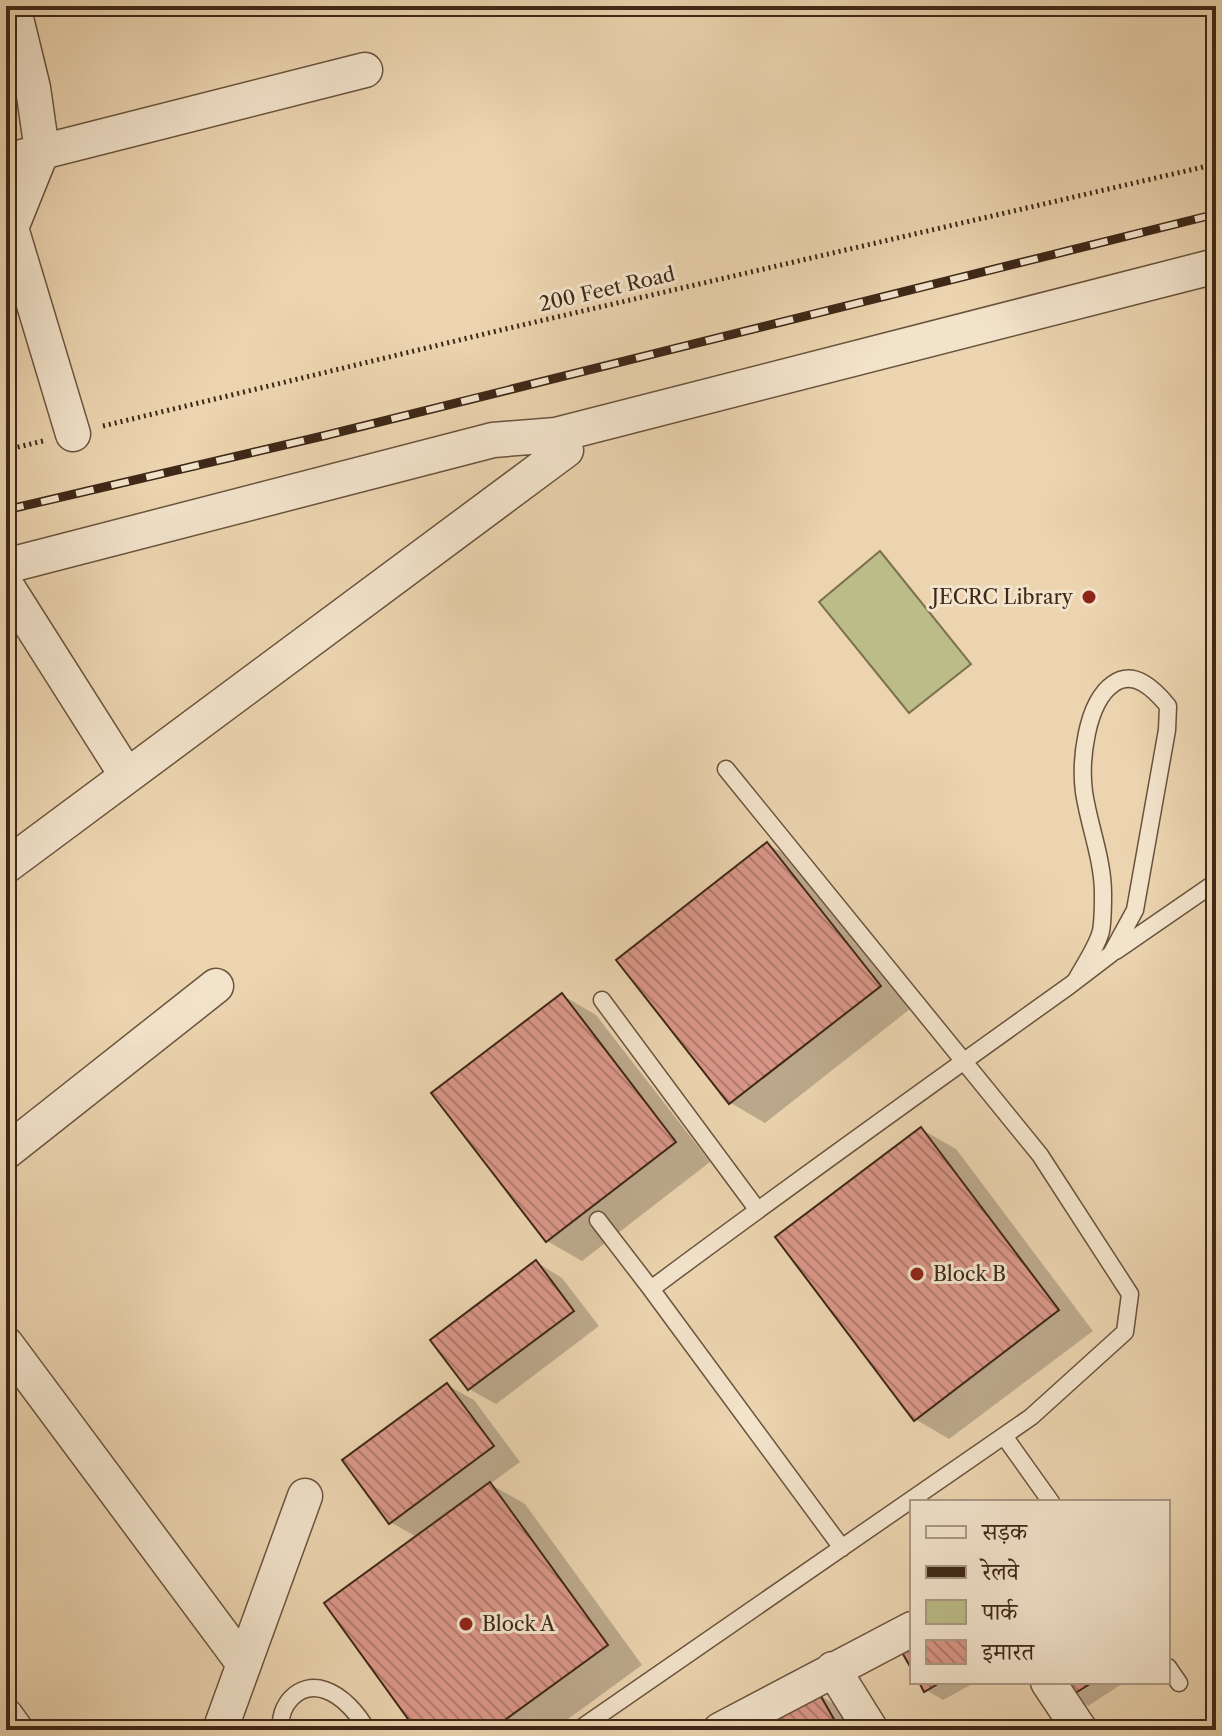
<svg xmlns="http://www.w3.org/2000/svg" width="1222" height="1736" font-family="'Libre Caslon Text','Noto Serif Devanagari',serif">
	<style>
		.green { fill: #bbbc88; stroke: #7d7250; stroke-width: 2 }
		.shadow { fill: #0003 }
		.building { fill: url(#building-back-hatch); stroke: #3f2817; stroke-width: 2 }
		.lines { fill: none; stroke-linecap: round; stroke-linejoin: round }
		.lane-casing { stroke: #6a533d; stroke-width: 19 }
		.street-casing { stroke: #6a533d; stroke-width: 37 }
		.path { stroke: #3f2817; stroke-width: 5; stroke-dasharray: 2 4; stroke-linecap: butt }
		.lane { stroke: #f2e3cb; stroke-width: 16 }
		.street { stroke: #f2e3cb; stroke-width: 34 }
		.rail-casing { stroke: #3f2817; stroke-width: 9 }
		.rail { stroke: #f2e3cb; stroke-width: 6; stroke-dasharray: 18; stroke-linecap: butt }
		.poi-dot { fill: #8f2418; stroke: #f2e3cb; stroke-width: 3 }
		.labels { text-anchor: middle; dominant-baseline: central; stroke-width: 6; stroke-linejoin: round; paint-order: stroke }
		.street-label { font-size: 20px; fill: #3f2817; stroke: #f2e3cb }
		.poi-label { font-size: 20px; fill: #3f2817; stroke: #f2e3cb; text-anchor: start }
	</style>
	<defs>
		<pattern id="building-back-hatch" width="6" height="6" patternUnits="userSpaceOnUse" patternTransform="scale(2)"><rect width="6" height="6" fill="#da9788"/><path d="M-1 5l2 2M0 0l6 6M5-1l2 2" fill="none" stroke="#b27b6e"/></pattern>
	</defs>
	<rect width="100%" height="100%" fill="#ebd4af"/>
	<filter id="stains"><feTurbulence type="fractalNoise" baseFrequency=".0025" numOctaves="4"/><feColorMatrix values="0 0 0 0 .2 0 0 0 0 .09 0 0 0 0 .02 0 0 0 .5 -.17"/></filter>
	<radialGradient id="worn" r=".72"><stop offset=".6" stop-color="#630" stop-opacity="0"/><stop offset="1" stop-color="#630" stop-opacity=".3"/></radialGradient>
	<path class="green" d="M880 551 971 664 909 713 819 602Z"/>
	<path class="shadow" d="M767 844 802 864 914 1006 765 1123 731 1103Z
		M562 995 596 1015 710 1162 582 1261 547 1241Z
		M921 1129 956 1149 1093 1331 949 1439 915 1419Z
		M536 1262 562 1278 599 1326 496 1404 469 1389Z
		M447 1385 474 1400 520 1462 490 1484 525 1504 642 1665 553 1730H419L417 1537 390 1522Z
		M921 1682H976L943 1700 926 1690Z
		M1062 1682H1125L1088 1706 1071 1696Z
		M819 1695 836 1705 851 1730H780Z"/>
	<path class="building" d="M767 842 881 986 729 1104 616 960Z
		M562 993 676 1142 546 1242 431 1093Z
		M921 1127 1059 1310 914 1421 775 1237Z
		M536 1260 574 1311 468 1390 430 1340Z
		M447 1383 494 1446 389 1524 342 1460Z
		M490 1482 608 1645 491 1730H416L324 1603Z
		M912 1639V1670L899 1647Z
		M919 1682H941L924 1692Z
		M1059 1682H1093L1069 1697Z
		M819 1693 835 1721 820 1730H778L773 1721Z"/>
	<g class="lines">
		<defs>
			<path id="lane" d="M1116 951 1216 882
				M602 1000 757 1209
				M598 1220 651 1289
				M1004 1436 1051 1502
				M842 1548 651 1289C789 1186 929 1086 1069 986L1111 954 1135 910 1167 730 1168 706C1154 689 1134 669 1113 684 1086 703 1080 761 1084 792 1089 826 1103 859 1103 894 1103 906 1103 920 1101 931 1097 947 1084 965 1076 980
				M1168 1667 1179 1683
				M281 1730C278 1706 298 1681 325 1690 343 1696 358 1714 367 1730
				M578 1730 1031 1417 1125 1332 1130 1294 1040 1155 726 769"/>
			<path id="street" d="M13 6 33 88 42 151 11 228 73 434
				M6 161 365 70
				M556 435 1216 266
				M6 566 493 440 556 435 566 450 6 866
				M6 585 127 776
				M6 1152 216 986
				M6 1344 244 1664
				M833 1669 871 1730
				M1048 1682 1080 1730
				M6 1716 16 1730
				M220 1730 305 1496
				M720 1730 912 1629"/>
		</defs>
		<use href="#lane" class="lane-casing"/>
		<use href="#street" class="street-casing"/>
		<path class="path" d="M103 426 501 330 1216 164
			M6 450 43 441"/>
		<use href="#lane" class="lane"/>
		<use href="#street" class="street"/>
		<defs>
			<path id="rail" d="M6 510 323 436 1216 214"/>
		</defs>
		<use href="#rail" class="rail-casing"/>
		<use href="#rail" class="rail"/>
	</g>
	<g class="poi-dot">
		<circle cx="1089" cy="597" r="8"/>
		<circle cx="917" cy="1274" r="8"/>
		<circle cx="466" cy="1624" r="8"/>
	</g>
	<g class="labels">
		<g class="street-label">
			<text transform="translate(607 289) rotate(-13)">200 Feet Road</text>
		</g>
		<g class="poi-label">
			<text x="1073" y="597" text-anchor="end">JECRC Library</text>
			<text x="933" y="1274">Block B</text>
			<text x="482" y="1624">Block A</text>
		</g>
	</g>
	<rect width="1222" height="1736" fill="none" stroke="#ebd4af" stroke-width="32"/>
	<rect x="8" y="8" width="1206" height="1720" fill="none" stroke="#3f2817" stroke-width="4"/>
	<rect x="16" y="16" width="1190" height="1704" fill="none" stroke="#3f2817" stroke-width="2"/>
	<rect x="910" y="1500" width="260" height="184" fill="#f2e3cb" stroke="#aa9883" stroke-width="2"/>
	<rect x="926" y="1526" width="40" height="12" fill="#f2e3cb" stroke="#aa9883" stroke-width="2"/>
	<text x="982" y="1540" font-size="24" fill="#3f2817">सड़क</text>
	<rect x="926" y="1566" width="40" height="12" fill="#3f2817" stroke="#aa9883" stroke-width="2"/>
	<text x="982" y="1580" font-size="24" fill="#3f2817">रेलवे</text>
	<rect x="926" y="1600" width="40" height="24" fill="#bbbc88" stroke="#aa9883" stroke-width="2"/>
	<text x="982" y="1620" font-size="24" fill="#3f2817">पार्क</text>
	<rect x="926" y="1640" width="40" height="24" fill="url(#building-back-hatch)" stroke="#aa9883" stroke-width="2"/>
	<text x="982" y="1660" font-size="24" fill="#3f2817">इमारत</text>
	<rect width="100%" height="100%" filter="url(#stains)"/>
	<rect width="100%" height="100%" fill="url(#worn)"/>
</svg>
